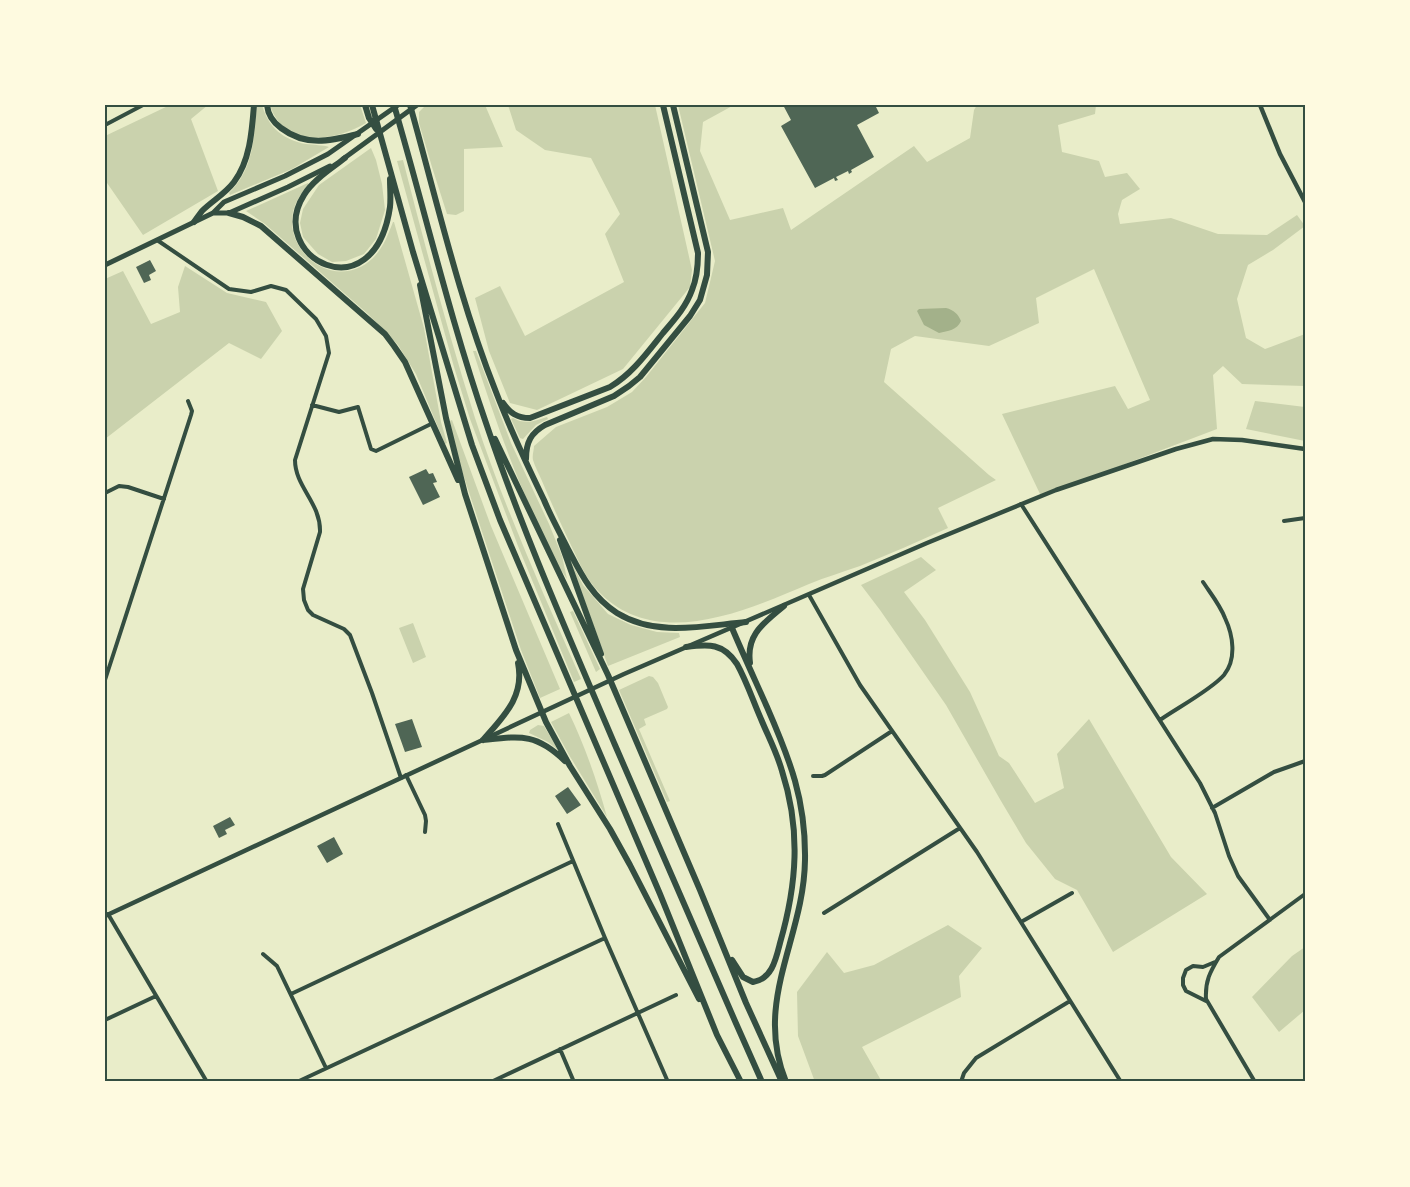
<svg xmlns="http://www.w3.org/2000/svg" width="1410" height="1187" font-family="Lora,serif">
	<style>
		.green { fill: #cad2ad }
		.water { fill: #a3b18a }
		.building { fill: #4f6655 }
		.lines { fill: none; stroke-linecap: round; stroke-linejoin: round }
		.minor { stroke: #344e41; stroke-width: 4 }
		.tertiary { stroke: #344e41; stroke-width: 4.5 }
		.secondary { stroke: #344e41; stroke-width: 5 }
		.trunk { stroke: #344e41; stroke-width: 6 }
		.neatline { fill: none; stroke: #344e41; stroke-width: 2 }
	</style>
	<rect width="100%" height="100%" fill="#e9edc9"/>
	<path class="green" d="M170 105H208L191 119 218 191 143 235 105 180V136Z
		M257 105H262C268 127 283 140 306 144 314 145 323 145 329 147L292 169 230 195 229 193C254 169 254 137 257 105Z
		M270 105H360L366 123C335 142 283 148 270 105Z
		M426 105H485L503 147 464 149V211L456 215 447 214 432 167 419 123V112Z
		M508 105H655L692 270 690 287 623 369 537 410 510 403 489 351 475 298 500 286 525 336 624 282 605 234 620 214 591 158 545 150 516 130Z
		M678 105H734L703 122 700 151 730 220 783 208 791 230 914 146 927 162 970 138 974 110 977 105H1096L1095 114 1058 125 1062 152 1099 161 1105 177 1127 173 1140 189 1122 200 1118 214 1120 224 1171 218 1218 234 1267 235 1297 215 1305 226 1273 250 1248 265 1237 299 1246 338 1265 349 1305 334V386L1242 384 1223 366 1213 375 1217 429 1041 496 1002 414 1115 386 1128 409 1150 400 1094 269 1036 298 1039 323 989 346 915 336 891 349 884 382 989 475 996 480 938 508 948 528C919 541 890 554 860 566 843 572 826 577 809 584 747 610 658 651 600 593 585 579 577 557 568 539 559 520 550 500 542 481 539 474 535 467 533 460 532 455 534 450 534 446L556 427 607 407 632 392 646 377 705 303 715 261Z
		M371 148 376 160 382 184 385 210 376 239 364 254 346 261 332 262 318 254 303 237 300 223 303 209 319 185Z
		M403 160C425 246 448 333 475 418 504 507 543 593 581 679L574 682 518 546 470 419 454 367 397 161Z
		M308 183 309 185C260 232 328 301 373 258 383 248 388 235 393 222H394L424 328 441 422 447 443 445 444 416 374 398 345 368 314 265 224 246 211Z
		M185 266 227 293 266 302 282 331 261 359 229 343 105 439V279L123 271 151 324 180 312 178 287Z
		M473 351H476L511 443 549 524 562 556 567 579C559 568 553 555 547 542 516 481 494 417 473 351Z
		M1255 401 1305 407V441L1246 429Z
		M547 417 548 419 536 425 523 439 520 438 511 419 513 418C525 425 535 421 547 417Z
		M452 420 491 526 560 689 540 698 521 650 461 468 453 438 450 421Z
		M921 557 936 570 904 592 925 620 970 692 999 756 1009 763 1035 803 1064 788 1057 754 1089 719 1171 857 1207 894 1113 952 1077 890 1055 879 1026 843 1001 801 946 705 880 610 861 585Z
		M570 560 583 585 608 614 631 625 657 632 679 633 680 637 608 666Z
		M573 611 600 669 596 672 570 612Z
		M413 623 426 657 413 663 399 628Z
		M649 676 653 677 658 683 668 707 667 709 644 719 646 725 639 729 670 801 667 802 619 690Z
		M569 713C585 746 597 781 607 817L569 755 551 722Z
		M538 725 544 726 558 750 548 742 529 733 530 730Z
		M948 925 982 948 959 976 961 997 862 1047 882 1082H815L798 1036 797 992 827 952 844 973 874 965Z
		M1305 947V1010L1279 1032 1252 997 1292 956Z"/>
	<path class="water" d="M946 308C954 310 958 314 961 321 957 330 948 331 939 333L924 325 917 311 919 309Z"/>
	<path class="building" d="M783 105H807L808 107 812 105H875L879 113 857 125 874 157 851 170 852 172 849 174 848 171 836 177 838 180 835 181 834 178 815 188 781 126 791 120Z
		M150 260 156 271 149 275 151 280 144 283 136 267Z
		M426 469 429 474 433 473 437 482 433 483 440 497 423 505 409 477Z
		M412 719 422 747 405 752 395 724Z
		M568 787 581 805 567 814 555 796Z
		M230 817 235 825 225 830 227 834 219 838 213 826Z
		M334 837 343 854 327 863 317 846Z"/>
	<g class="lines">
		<path class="minor" d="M105 125 143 105
			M157 240 229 289 251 292 271 286 286 290 316 319 326 336 329 353 295 460C295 487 321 503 320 532L303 589 304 600 308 610 313 615 344 629 350 635 372 693 401 778
			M312 405 339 412 358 407 371 449 376 451 433 423
			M105 493 119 486 128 487 164 499
			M1021 504 1200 783 1215 813 1229 856 1238 876 1270 920
			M1284 521 1305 518
			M809 595 860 685 977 852 1121 1082
			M105 680 191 415 192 411 188 401
			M1160 720C1177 708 1211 690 1224 675 1237 659 1233 635 1225 618 1220 605 1211 594 1203 582
			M406 775 425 815 426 821 425 832
			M813 776H822L825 775 892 731
			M1212 808 1274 772 1305 761
			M558 824 605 938 668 1082
			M824 913 960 828
			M108 914 207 1082
			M1021 922 1072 893
			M263 954 277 966 326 1068
			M291 994 573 861
			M1206 1001 1186 991 1183 985V978L1186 970 1193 966 1203 967 1215 962
			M105 1020 156 996
			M560 1049 574 1082
			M297 1082 605 938
			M491 1082 676 995
			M961 1082 964 1073 976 1058 1070 1001
			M1255 1082 1206 999C1205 981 1210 972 1219 957L1305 894
			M1304 1082H1305"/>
		<path class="tertiary" d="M1260 105 1280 154 1305 202
			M105 916 624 674 927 543 1056 490 1176 449 1213 439 1242 440 1305 449"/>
		<path class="secondary" d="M343 159 417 105
			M213 213H229L288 187 330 166
			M105 265 213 213 224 202 285 176 328 154 398 105"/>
		<path class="trunk" d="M267 105C268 115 274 123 281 128 306 147 330 141 358 134
			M365 105 369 118 376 129
			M372 105 413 252 472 445 500 520 660 894 717 1035 741 1082
			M394 105C425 211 450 319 486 423 523 533 570 639 615 745 664 857 712 970 762 1082
			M410 105C437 201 459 299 496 392 510 429 527 465 544 500 551 517 560 533 568 549 581 574 592 597 617 613 656 637 702 626 746 622
			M345 158C331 169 313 180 304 195 265 257 374 315 390 207 391 198 390 188 390 179
			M229 213 243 217 261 226 385 334 394 346 405 362 458 480
			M194 222C196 219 199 215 202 211 212 201 225 194 234 182 250 161 252 131 254 105
			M420 285 446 418 465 494 516 650 546 722 570 766 610 829 630 865 699 999
			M503 403C510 413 517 418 530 418L610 387C632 374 647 353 663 333 674 320 686 307 692 290 697 278 698 266 698 253L663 105
			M495 439 608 675 700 890 746 1003 782 1082
			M526 459C526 442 531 433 545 425L614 396 629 386 640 377 690 316 700 300 707 275 708 252 673 105
			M560 540 601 654
			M732 628C743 654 755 680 767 707 790 760 806 800 805 860 804 939 753 1001 786 1082
			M686 647C709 644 723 643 737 664 747 682 753 701 761 719 768 736 777 753 782 771 801 830 797 884 780 943 776 959 772 979 753 982L743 977 732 960
			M750 663C746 634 764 623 784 606
			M483 740C503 717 525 697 518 663
			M483 740C521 736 536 733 565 761"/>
	</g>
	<rect width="1410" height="1187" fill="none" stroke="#fefae0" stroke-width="213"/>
	<rect x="106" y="106" width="1198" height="974" class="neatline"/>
</svg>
